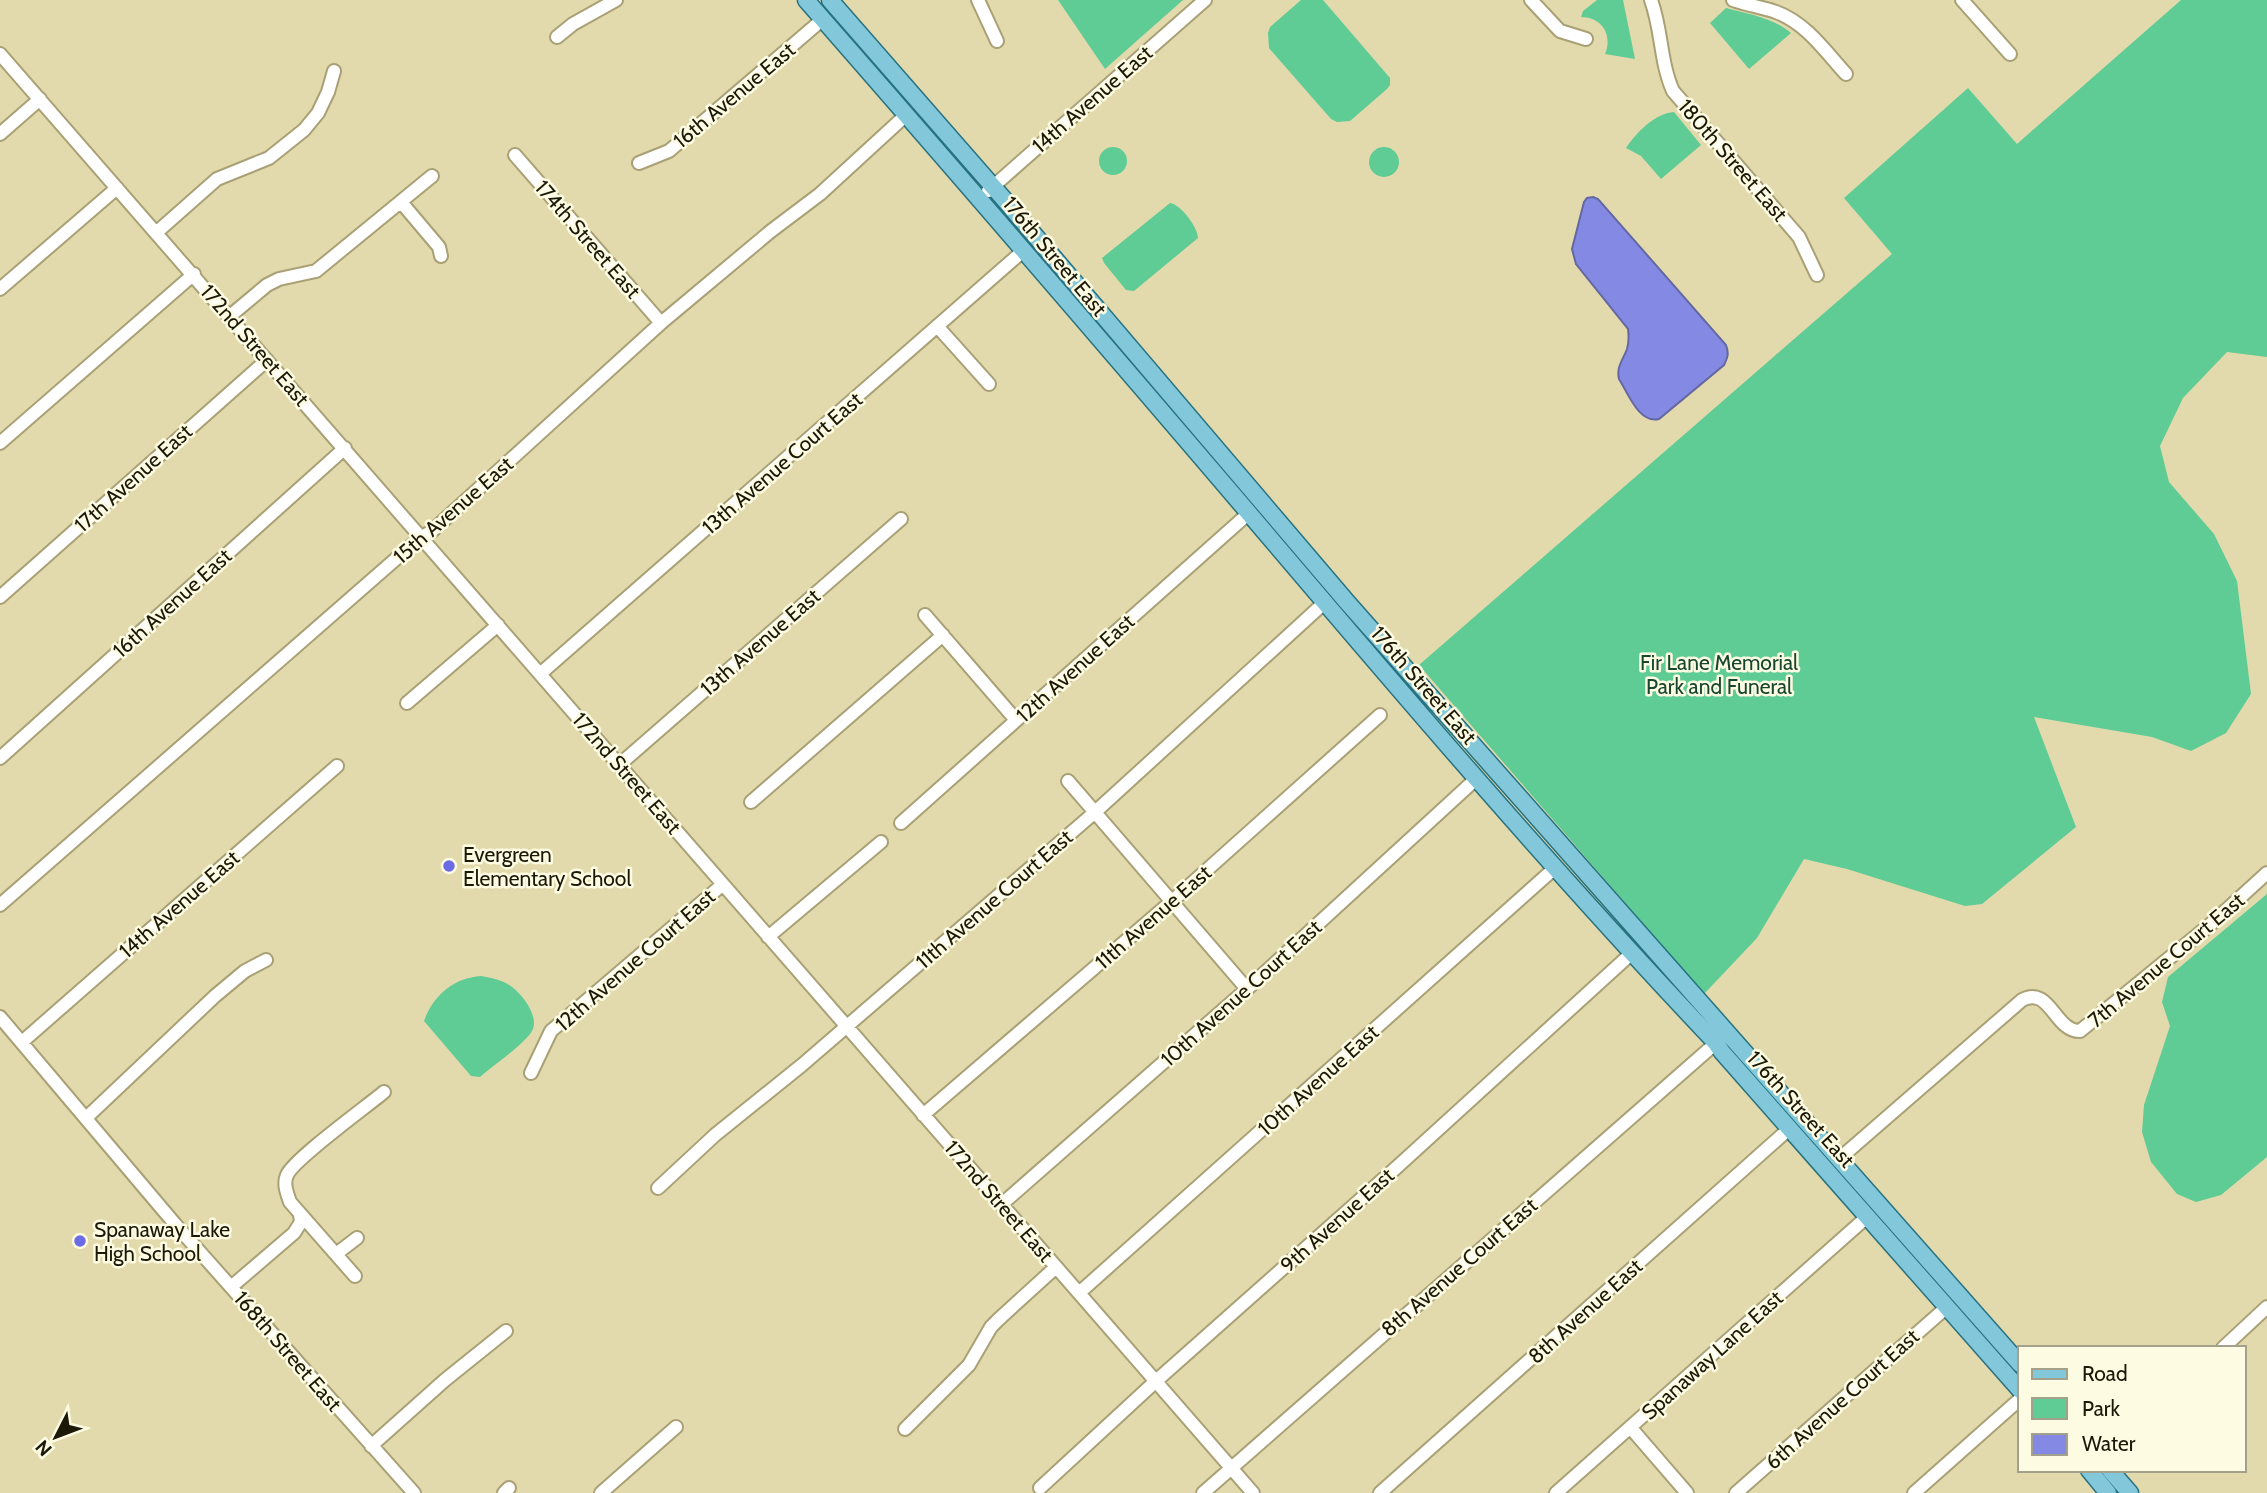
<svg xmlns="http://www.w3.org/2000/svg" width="2267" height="1493" font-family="Cabin,sans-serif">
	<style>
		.green { fill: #5fcb95 }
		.water { fill: #848ae4; stroke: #6468a2; stroke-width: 2 }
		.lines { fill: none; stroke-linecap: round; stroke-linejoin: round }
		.minor-casing { stroke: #a9a175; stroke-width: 16 }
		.major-casing { stroke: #287280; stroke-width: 19 }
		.minor { stroke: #fff; stroke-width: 12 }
		.major { stroke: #82c8da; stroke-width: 16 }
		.poi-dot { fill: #6b6be5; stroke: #fefbe3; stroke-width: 2.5 }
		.labels { text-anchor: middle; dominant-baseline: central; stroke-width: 5; stroke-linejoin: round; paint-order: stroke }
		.street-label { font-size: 21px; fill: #1b1807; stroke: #fefbe3 }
		.park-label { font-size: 21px; fill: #174630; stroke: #fefbe3 }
		.poi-label { font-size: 21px; fill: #1b1807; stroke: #fefbe3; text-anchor: start }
	</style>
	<rect width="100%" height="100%" fill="#e2daac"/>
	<path class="green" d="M1058 0H1183L1105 69Z
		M1301 0H1323L1390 78V85L1387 89 1350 121 1337 122 1331 119 1269 48 1268 33 1270 27Z
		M1597 0H1623L1635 59 1605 54C1613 35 1602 17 1581 17L1583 11Z
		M2181 0H2267V357L2227 352 2183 398 2160 446 2169 482 2214 534 2237 581 2251 694 2226 733 2191 751 2152 737 2034 717 2076 827 1982 904 1965 906 1847 869 1804 859 1757 938 1704 994 1419 665 1892 254 1844 198 1968 88 2017 144Z
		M1726 8C1748 14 1774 18 1791 33L1749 69 1710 23Z
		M1674 112 1701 145 1661 179 1641 156 1626 148C1636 133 1655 113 1674 112Z
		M1369 162a15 15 0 1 1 30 0a15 15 0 1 1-30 0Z
		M1099 161a14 14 0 1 1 28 0a14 14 0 1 1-28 0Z
		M1170 203C1180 204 1198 227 1198 238L1134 291 1126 290 1104 263 1102 258Z
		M2267 894V1157L2221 1195 2196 1202 2177 1194 2151 1162 2142 1132 2144 1105 2170 1026 2162 1002 2168 977Z
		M481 976C492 978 503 980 512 987 524 996 542 1020 530 1034 519 1048 494 1065 480 1077L471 1076 424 1021C433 996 453 978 481 976Z"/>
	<path class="water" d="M1593 197 1598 199 1726 345C1729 353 1728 357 1724 365L1659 419C1639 424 1628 393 1619 379 1616 367 1623 360 1627 349 1629 342 1629 336 1628 329L1576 264 1572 249 1584 202 1587 198Z"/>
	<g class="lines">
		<defs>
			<path id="minor" d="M978 0 997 41
				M1531 0 1560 31 1586 39
				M1651 0C1662 30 1660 62 1673 91L1799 237 1817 275
				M1733 0C1747 5 1762 7 1776 12 1806 23 1825 51 1846 74
				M1962 0 2010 54
				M557 37 573 24 616 0
				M0 54 1253 1493
				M0 134 40 99
				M515 155 661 323
				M639 163 669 151 823 19
				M988 191 1205 0
				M401 202 439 247 441 256
				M157 232 217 179 269 158 304 130 318 113 328 92 334 71
				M0 289 117 188
				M230 316 267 285 279 279 316 271 432 176
				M937 326 989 384
				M0 443 194 274
				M0 597 267 360
				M925 615 1016 720
				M540 674 1023 251
				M407 703 498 625
				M0 758 345 448
				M619 765 901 519
				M1068 781 1247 989
				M751 802 943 635
				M901 823 1249 513
				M0 905 421 537 431 532 661 323 771 231 820 194 905 116
				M768 937 881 842
				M0 1017 175 1224 414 1493
				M22 1042 337 766
				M531 1073 551 1031 722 885
				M923 1115 1171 902 1380 715
				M86 1118 215 996 245 971 266 960
				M1839 1159 2022 1000C2050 985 2055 1032 2080 1031L2211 924 2267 873
				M658 1188 715 1135 802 1065 1094 813 1324 603
				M1002 1204 1247 989 1477 778
				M336 1254 357 1238
				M355 1276 290 1202C287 1193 283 1184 287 1175 294 1159 366 1107 384 1092
				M231 1287 294 1233 301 1222 300 1215
				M1079 1293 1556 867
				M2223 1348 2267 1307
				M1630 1427 1687 1493
				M905 1429 969 1365 991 1327 999 1319 1056 1267
				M371 1446 445 1380 506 1331
				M1040 1488 1156 1381 1397 1167 1633 952
				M504 1493 509 1488
				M601 1493 676 1427
				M1203 1493 1716 1043
				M1380 1493 1790 1128
				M1556 1493 1868 1216
				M1736 1493 1948 1306
				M1914 1493 2020 1399"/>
			<path id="major" d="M806 0C954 169 1101 340 1247 511 1400 691 1553 871 1716 1043L1722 1052 2020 1390
				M830 0 1003 198 1347 602 2020 1364
				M2089 1470 2108 1493
				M2110 1470 2130 1493"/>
		</defs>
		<use href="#minor" class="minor-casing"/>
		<use href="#major" class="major-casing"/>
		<use href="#minor" class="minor"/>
		<use href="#major" class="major"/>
	</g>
	<g class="poi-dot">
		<circle cx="449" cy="866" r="7"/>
		<circle cx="80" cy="1241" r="7"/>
	</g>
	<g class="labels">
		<g class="street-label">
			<text transform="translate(734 95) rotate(-40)">16th Avenue East</text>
			<text transform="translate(1092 99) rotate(-41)">14th Avenue East</text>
			<text transform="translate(1733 160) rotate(49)">180th Street East</text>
			<text transform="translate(588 239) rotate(49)">174th Street East</text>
			<text transform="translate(1055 256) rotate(50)">176th Street East</text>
			<text transform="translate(255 345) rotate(49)">172nd Street East</text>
			<text transform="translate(782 463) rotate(-41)">13th Avenue Court East</text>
			<text transform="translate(133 478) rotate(-42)">17th Avenue East</text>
			<text transform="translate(453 510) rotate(-41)">15th Avenue East</text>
			<text transform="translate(172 603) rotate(-42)">16th Avenue East</text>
			<text transform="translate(760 642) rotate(-41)">13th Avenue East</text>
			<text transform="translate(1075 668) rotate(-42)">12th Avenue East</text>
			<text transform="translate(1424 685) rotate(49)">176th Street East</text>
			<text transform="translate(627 773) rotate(49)">172nd Street East</text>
			<text transform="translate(994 899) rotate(-41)">11th Avenue Court East</text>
			<text transform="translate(179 904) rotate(-41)">14th Avenue East</text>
			<text transform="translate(1153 917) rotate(-41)">11th Avenue East</text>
			<text transform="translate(635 960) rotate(-41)">12th Avenue Court East</text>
			<text transform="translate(2166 960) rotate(-40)">7th Avenue Court East</text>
			<text transform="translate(1241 993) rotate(-42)">10th Avenue Court East</text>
			<text transform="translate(1318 1080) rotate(-42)">10th Avenue East</text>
			<text transform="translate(1801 1109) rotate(48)">176th Street East</text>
			<text transform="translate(999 1201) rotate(49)">172nd Street East</text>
			<text transform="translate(1337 1220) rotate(-42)">9th Avenue East</text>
			<text transform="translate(1459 1267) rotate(-41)">8th Avenue Court East</text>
			<text transform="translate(1585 1311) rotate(-42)">8th Avenue East</text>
			<text transform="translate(288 1351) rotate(49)">168th Street East</text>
			<text transform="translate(1712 1355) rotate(-42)">Spanaway Lane East</text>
			<text transform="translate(1842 1399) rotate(-42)">6th Avenue Court East</text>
		</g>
		<g class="park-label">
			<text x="1719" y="662">Fir Lane Memorial<tspan x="1719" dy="24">Park and Funeral</tspan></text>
		</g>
		<g class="poi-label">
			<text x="463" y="854">Evergreen<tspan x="463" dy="24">Elementary School</tspan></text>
			<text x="94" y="1229">Spanaway Lake<tspan x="94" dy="24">High School</tspan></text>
		</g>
	</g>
	<rect x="2018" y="1346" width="228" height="126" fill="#fefbe3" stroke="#a3a08b" stroke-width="2"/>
	<rect x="2032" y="1369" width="35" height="10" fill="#82c8da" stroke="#a3a08b" stroke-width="2"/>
	<text x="2082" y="1381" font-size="21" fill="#1b1807">Road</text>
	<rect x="2032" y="1398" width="35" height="21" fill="#5fcb95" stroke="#a3a08b" stroke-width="2"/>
	<text x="2082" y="1416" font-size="21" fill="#1b1807">Park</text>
	<rect x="2032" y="1434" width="35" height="21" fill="#848ae4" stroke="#a3a08b" stroke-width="2"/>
	<text x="2082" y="1451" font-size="21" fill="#1b1807">Water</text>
	<g transform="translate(56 1437) rotate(228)" stroke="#fefbe3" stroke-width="5" paint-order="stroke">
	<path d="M0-5L12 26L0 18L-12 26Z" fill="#1b1807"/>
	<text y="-10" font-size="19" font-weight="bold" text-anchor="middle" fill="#1b1807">N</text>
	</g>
</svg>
